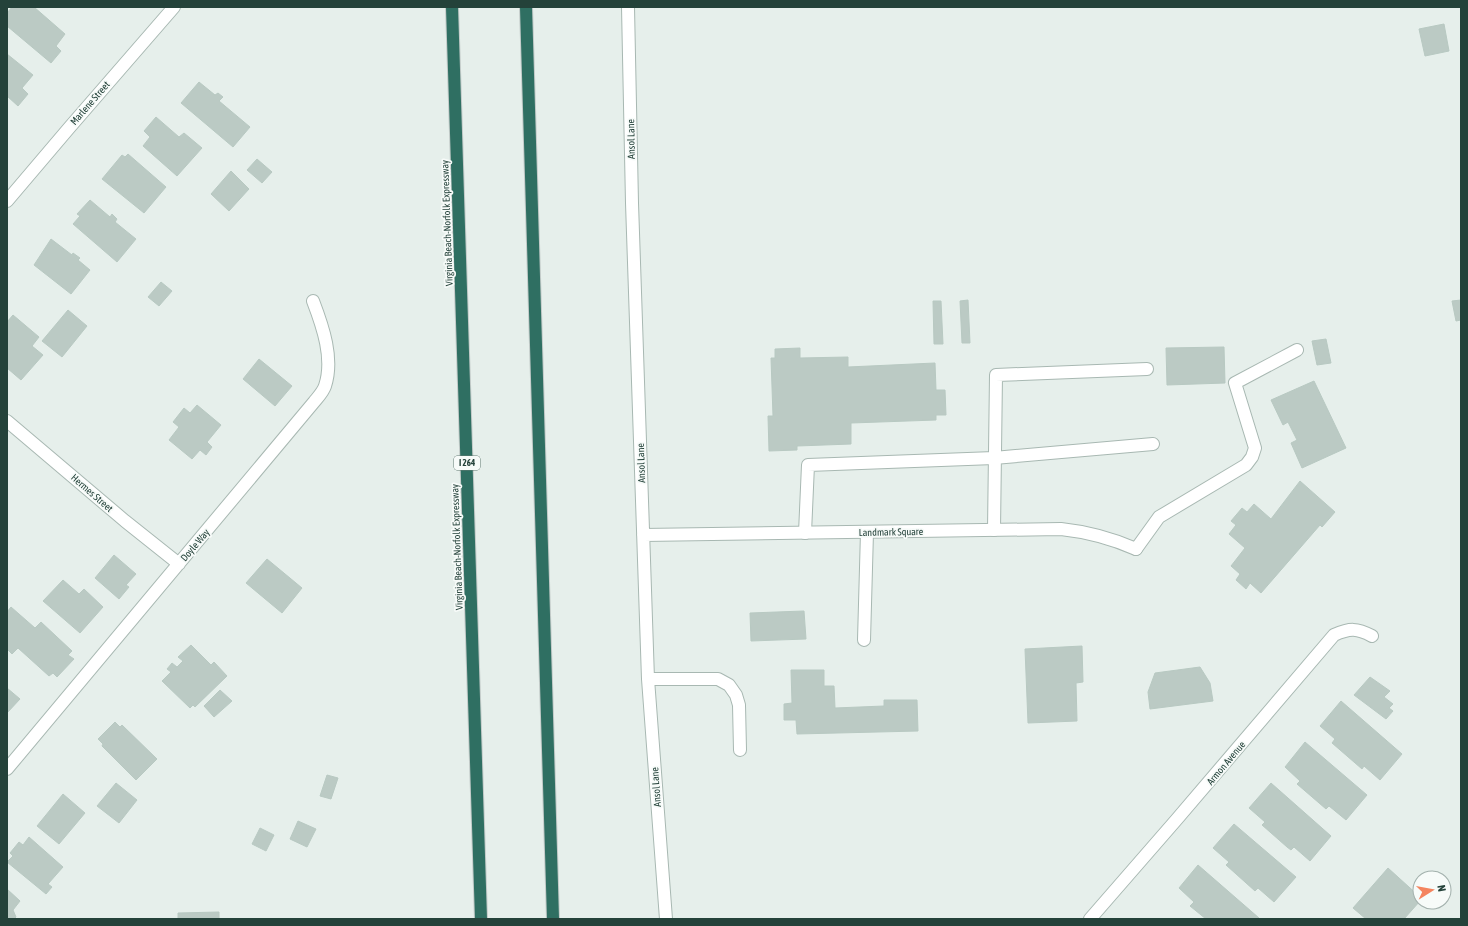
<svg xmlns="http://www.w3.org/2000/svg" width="1468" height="926" font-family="'Asap Condensed',sans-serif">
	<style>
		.building { fill: #bbcac4; stroke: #b8c9c2 }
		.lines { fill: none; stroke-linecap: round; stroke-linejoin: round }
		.service-casing { stroke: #a8b8b2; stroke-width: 14 }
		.minor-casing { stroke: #a8b8b2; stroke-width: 14 }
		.motorway-casing { stroke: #c2cac8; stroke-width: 14 }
		.service { stroke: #fff; stroke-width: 12 }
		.minor { stroke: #fff; stroke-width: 12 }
		.motorway { stroke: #2f6f62; stroke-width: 12 }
		.labels { text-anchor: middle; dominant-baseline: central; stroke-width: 3.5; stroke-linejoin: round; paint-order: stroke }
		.shield { fill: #f7fbf9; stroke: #637a73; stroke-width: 1 }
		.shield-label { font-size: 9px; font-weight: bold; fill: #24423a }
		.street-label { font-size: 10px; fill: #24423a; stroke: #f7fbf9 }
	</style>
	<rect width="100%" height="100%" fill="#e6efeb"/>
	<path class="building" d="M12 7H34L65 34 56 46 61 51 51 63 7 26V13Z
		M1444 24 1449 51 1425 56 1419 29Z
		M7 54 33 75 22 88 28 94 18 106 7 96Z
		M199 82 215 95 218 93 223 97 219 101 250 127 233 147 181 103Z
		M156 117 179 137 184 133 202 148 177 176 143 146 150 137 144 131Z
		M128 154 166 187 144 213 102 179 122 155 125 157Z
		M257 159 272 172 262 183 247 170Z
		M231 171 249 189 229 211 211 194Z
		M90 200 110 217 112 214 117 219 115 222 136 239 117 262 73 224 80 216 77 214Z
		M51 239 72 255 73 253 80 258 78 260 90 270 71 294 34 265Z
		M161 282 172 291 159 306 148 297Z
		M968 300 970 343H962L960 301Z
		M1461 300V320L1456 321 1452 301Z
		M933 301H941L943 344H934Z
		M68 310 87 326 62 357 42 341Z
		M13 315 39 337 32 346 43 355 21 380 7 368V322Z
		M1326 339 1331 363 1317 365 1312 341Z
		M1224 347 1225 383 1167 385 1166 348Z
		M800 348V358L848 357V367L935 363 936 390H945L946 415H936V420L851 423V444L797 446V450L769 451 768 416H773L771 358H775V349Z
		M259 359 292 386 275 406 243 379Z
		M1314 381 1346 448 1302 468 1291 443 1297 440 1288 422 1283 425 1271 400Z
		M197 405 221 425 207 442 212 447 206 455 200 450 192 459 169 440 179 427 173 422 184 408 190 413Z
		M1300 481 1335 512 1322 527 1320 525 1261 593 1250 583 1246 589 1236 580 1240 574 1231 566 1245 548 1229 534 1236 525 1231 521 1242 508 1247 512 1254 504 1271 519Z
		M114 555 136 574 126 585 129 587 119 599 95 578Z
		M267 559 302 588 282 613 246 583Z
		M63 580 79 594 84 589 103 607 80 633 43 601Z
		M11 607 35 628 41 622 72 651 68 655 74 659 57 677 53 673 49 676 18 648 12 654 7 649V612Z
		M804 611 806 639 751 641 750 613Z
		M191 645 211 665 214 662 227 676 195 707 193 705 190 708 162 681 171 672 167 669 172 663 177 667 183 661 178 657Z
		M1082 646 1083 682 1076 683 1077 721 1028 723 1025 649Z
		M1200 667 1210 683 1213 701 1150 709 1148 692 1155 673Z
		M791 670H824V686H834L835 708 884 706V700H917L918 731 797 734 796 720H784V704L792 703Z
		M1370 677 1390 691 1384 697 1393 704 1389 708 1393 711 1386 719 1354 695Z
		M7 688 20 699 7 713Z
		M220 690 232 701 214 717 204 706Z
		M1341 701 1402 754 1380 780 1364 766 1362 769 1332 743 1335 739 1320 726Z
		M115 722 120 727 122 725 157 759 136 780 102 746 103 744 98 739Z
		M1305 742 1367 795 1346 820 1329 806 1326 809 1297 784 1300 781 1285 767Z
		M327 775 338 778 331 799 320 796Z
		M116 783 137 800 119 823 97 806Z
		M1271 783 1331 836 1310 861 1294 847 1291 850 1287 847 1262 825 1265 822 1249 808Z
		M63 794 85 813 59 844 37 826Z
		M298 821 316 829 307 847 290 839Z
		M1234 824 1296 877 1274 902 1258 888 1255 891 1226 865 1229 862 1213 848Z
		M260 828 274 835 266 851 252 844Z
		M29 837 63 867 48 884 52 887 46 894 7 862 13 856 10 853 19 842 23 845Z
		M1198 865 1259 918 1258 919H1206L1190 906 1194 902 1179 888Z
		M1388 868 1420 897V901L1404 919H1366L1353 908Z
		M7 889 20 901 13 910 16 917 14 919H7Z
		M219 912V919H178V913Z"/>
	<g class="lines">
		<defs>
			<path id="service" d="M994 530 996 375 1147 369
				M805 533 808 465 994 458 1153 444
				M1136 549 1159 517 1246 465 1252 457 1255 448 1235 383 1297 350
				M864 640 867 532"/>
			<path id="minor" d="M628 7 632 203 648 679 666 919
				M7 201 69 128 174 7
				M7 421 125 521 179 564
				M643 535 1061 529C1089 532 1111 538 1136 549
				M648 679H718L729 685 736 695 739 705 740 750
				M7 769 314 402C318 397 323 392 325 386 334 359 323 327 313 301
				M1090 919 1177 819 1334 635C1350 628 1357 628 1372 636"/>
			<path id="motorway" d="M452 7 481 919
				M526 7 553 919"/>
		</defs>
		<use href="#service" class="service-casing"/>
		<use href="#minor" class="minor-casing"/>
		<use href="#motorway" class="motorway-casing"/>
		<use href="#service" class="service"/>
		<use href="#minor" class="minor"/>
		<use href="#motorway" class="motorway"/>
	</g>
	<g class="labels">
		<rect class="shield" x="454" y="456" width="26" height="14" rx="3"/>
		<g class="shield-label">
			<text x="467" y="463">I 264</text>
		</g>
		<g class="street-label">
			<text transform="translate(90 103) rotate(-49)">Marlene Street</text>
			<text transform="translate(631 139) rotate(-91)">Ansol Lane</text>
			<text transform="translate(447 223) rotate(-92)">Virginia Beach-Norfolk Expressway</text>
			<text transform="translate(641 463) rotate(-92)">Ansol Lane</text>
			<text transform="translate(92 493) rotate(41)">Hermes Street</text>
			<text transform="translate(891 532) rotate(-1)">Landmark Square</text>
			<text transform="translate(195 545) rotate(-50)">Doyle Way</text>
			<text transform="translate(457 547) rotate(-92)">Virginia Beach-Norfolk Expressway</text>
			<text transform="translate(1226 763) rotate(-50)">Armon Avenue</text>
			<text transform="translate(656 787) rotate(-94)">Ansol Lane</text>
		</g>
	</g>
	<rect width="1468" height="926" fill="none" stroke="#24423a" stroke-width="16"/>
	<g transform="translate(1432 890) rotate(79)"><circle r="19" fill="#f7fbf9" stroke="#a3b1ad"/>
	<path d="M0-3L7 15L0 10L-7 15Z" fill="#f4845f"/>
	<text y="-6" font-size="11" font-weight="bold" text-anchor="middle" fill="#24423a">N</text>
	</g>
</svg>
